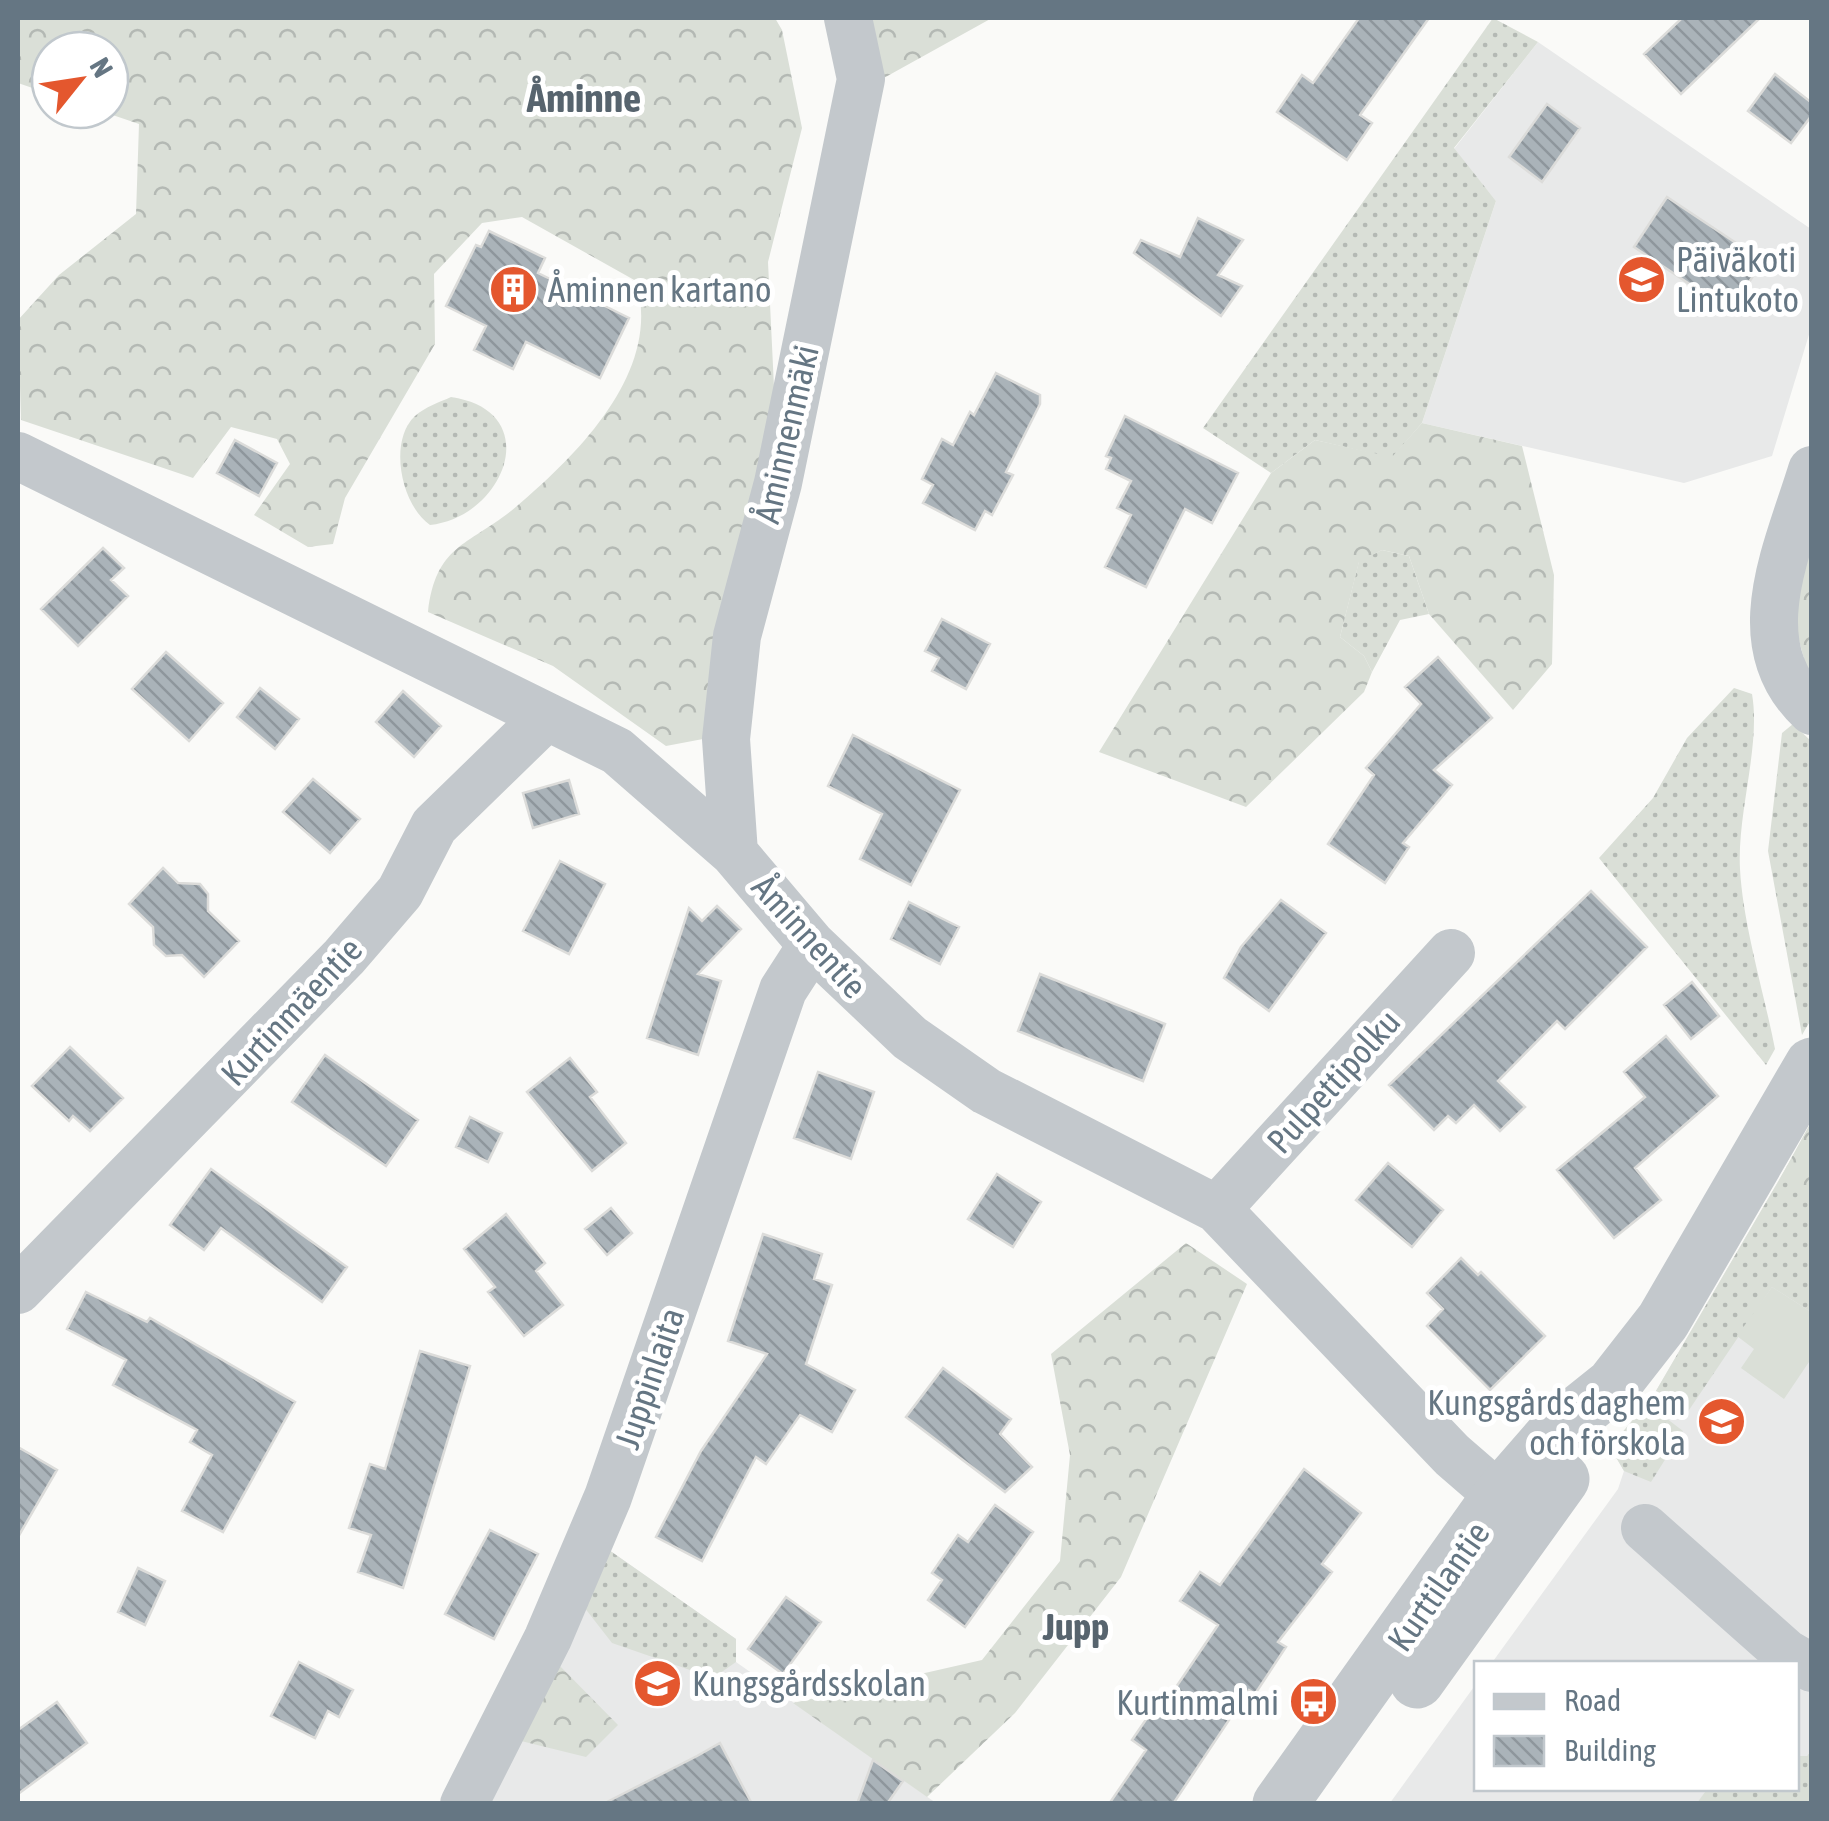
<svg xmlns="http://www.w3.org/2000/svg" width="1829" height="1821" font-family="'Asap Condensed',sans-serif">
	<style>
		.built { fill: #e8e9e9 }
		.grass { fill: url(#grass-dots) }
		.forest { fill: url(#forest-crowns) }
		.pitch { fill: #dadfd7 }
		.building { fill: url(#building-back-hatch); stroke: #dcdcda; stroke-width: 2.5 }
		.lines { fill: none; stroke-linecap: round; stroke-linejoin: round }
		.minor { stroke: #c3c8cc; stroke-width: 48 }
		.tertiary { stroke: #c3c8cc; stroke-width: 55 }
		.labels { text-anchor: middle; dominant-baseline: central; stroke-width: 10; stroke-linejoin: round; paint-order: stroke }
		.poi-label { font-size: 35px; fill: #657683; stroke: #fff; text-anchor: start }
		.street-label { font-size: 35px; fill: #657683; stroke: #fff }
		.neighbourhood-label { font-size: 38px; font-weight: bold; fill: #57646e; stroke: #fff }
		.quarter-label { font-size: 40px; font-weight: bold; fill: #57646e; stroke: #fff }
	</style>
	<defs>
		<pattern id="grass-dots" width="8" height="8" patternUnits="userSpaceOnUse" patternTransform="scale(2.5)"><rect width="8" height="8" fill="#dadfd7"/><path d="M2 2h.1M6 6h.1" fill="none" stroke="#b4b9b4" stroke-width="1.8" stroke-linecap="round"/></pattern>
		<pattern id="forest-crowns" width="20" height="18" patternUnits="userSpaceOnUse" patternTransform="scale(2.5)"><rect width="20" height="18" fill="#dadfd7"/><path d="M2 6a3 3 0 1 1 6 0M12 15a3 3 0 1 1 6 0" fill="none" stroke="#b4b9b4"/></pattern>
		<pattern id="building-back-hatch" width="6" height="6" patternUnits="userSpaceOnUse" patternTransform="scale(2.5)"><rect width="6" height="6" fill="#aab3b9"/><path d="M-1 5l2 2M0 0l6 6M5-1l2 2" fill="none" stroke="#8e969c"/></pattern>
	</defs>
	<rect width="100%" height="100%" fill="#fafaf8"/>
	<path class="built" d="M1538 42 1811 229V328L1772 456 1684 483 1422 423 1496 201 1454 149Z
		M1781 1177 1811 1200V1647L1786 1663 1491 1664 1618 1489 1624 1471 1610 1447 1653 1396Z
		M609 1550 736 1639V1662L936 1803 485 1804Z
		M1796 1671 1811 1683V1750L1807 1756H1797Z
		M1476 1684V1788L1707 1789 1697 1804 1390 1803Z"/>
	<path class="grass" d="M1493 18 1538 42 1454 148 1496 201 1422 423 1392 458 1315 440 1271 473 1203 428Z
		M451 397C546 411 505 517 430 525 401 505 388 441 415 416 425 407 440 402 451 397Z
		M1382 550 1409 556 1429 614 1400 620 1372 672 1364 656 1340 637 1359 561Z
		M1734 688 1752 694C1761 746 1737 812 1740 869 1743 925 1764 992 1775 1049L1766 1065 1599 858 1653 798 1687 738Z
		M1793 724 1811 741 1812 1018 1802 1035 1768 851 1782 733Z
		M1811 1125V1312L1772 1287 1687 1413 1675 1405 1666 1418 1683 1431 1651 1482 1624 1471 1610 1447 1653 1396Z
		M609 1550 736 1639V1662L713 1678 612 1643 584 1607Z
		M1811 1750V1803H1697L1707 1789 1796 1788 1797 1756H1807Z"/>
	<path class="forest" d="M18 18H775L782 30 802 128 768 262 774 387 703 739 666 746 553 666 428 612C436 542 472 545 517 506 579 453 663 370 636 281L522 217 482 223 434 274 435 344 345 498 333 544 308 547 254 515 290 464 277 439 231 427 193 478 21 420 18 320 59 275 136 214 139 124 98 110H110V50H50V94L18 83Z
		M869 18H992L882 79Z
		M1422 423 1522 446 1554 575 1552 664 1513 710 1429 614 1409 556 1382 550 1359 562 1340 637 1364 656 1372 672 1364 692 1246 807 1099 752 1271 473 1315 440 1392 457Z
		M1811 535V671L1807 670 1790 607Z
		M1811 1122V1200L1781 1177Z
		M1186 1243 1247 1284 1121 1577 1015 1713 927 1797 793 1703 982 1660 1060 1561 1070 1455 1051 1354Z
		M558 1664 618 1725 586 1757 517 1740Z"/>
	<path class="pitch" d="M1772 1287 1811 1312V1359L1784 1399 1741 1368 1754 1349 1737 1336Z"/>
	<path class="building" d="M1359 18H1429L1360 115 1372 123 1347 160 1277 112 1302 75 1313 83Z
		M1682 18H1760L1681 94 1644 54Z
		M1775 74 1812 103V115L1791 143 1748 111Z
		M1547 104 1580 128 1542 182 1509 157Z
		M1667 197 1763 261 1730 311 1634 247Z
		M1198 218 1243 240 1218 275 1242 286 1221 316 1134 253 1141 240 1180 257Z
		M489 231 545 258 538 273 629 318 600 378 526 342 513 369 474 350 486 326 446 306 476 245 481 247Z
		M996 373 1040 395V404L1006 472 1013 475 992 515 985 511 975 530 923 503 933 485 922 479 942 439 953 445 970 412 974 415Z
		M1125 416 1238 473 1212 523 1185 509 1146 587 1105 567 1131 515 1117 508 1131 481 1106 469 1111 458 1106 456Z
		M235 440 277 463 259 496 217 473Z
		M103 548 124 568 111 580 128 596 78 646 41 609Z
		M942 619 990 644 966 689 932 671 939 658 925 651Z
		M166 652 223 703 189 741 132 689Z
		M1438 657 1492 718 1434 770 1452 785 1403 843 1409 847 1385 883 1328 844 1374 775 1366 768 1421 704 1405 687Z
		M260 688 299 719 275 749 237 717Z
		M403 691 441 726 414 757 376 722Z
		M853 735 960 790 911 885 860 859 882 814 828 786Z
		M313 779 360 819 330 853 283 812Z
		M569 780 579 814 533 828 523 793Z
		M560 861 605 884 569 954 523 931Z
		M163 868 178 883 200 884 208 894V911L239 941 204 977 182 955 166 956 154 945 153 927 129 904Z
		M1591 891 1647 947 1565 1029 1557 1021 1498 1081 1525 1107 1500 1131 1474 1105 1456 1123 1448 1116 1434 1130 1389 1085Z
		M1281 900 1326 933 1269 1011 1224 978 1241 947Z
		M909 902 959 927 940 964 891 939Z
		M717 906 741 929 698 974 721 981 698 1055 647 1038 689 908 702 921Z
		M1040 974 1165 1024 1143 1081 1018 1031Z
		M1692 982 1719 1016 1691 1039 1664 1005Z
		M1666 1036 1718 1096 1635 1168 1661 1200 1614 1238 1557 1170 1645 1097 1624 1072Z
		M70 1047 123 1098 90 1131 73 1116 69 1121 32 1086Z
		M325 1055 418 1120 386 1166 292 1102Z
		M570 1058 597 1092 590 1097 626 1143 592 1171 527 1092Z
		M818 1072 874 1092 851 1159 794 1138Z
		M470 1117 502 1133 488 1162 456 1147Z
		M1388 1163 1443 1210 1412 1247 1356 1200Z
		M211 1169 347 1267 322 1302 221 1228 204 1250 170 1225Z
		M997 1174 1041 1202 1013 1247 968 1219Z
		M611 1208 632 1233 607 1255 585 1229Z
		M506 1214 545 1263 536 1271 563 1305 524 1336 488 1292 495 1287 464 1249Z
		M763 1234 822 1254 814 1279 832 1285 806 1364 855 1390 832 1432 800 1415 766 1464 756 1457 702 1561 656 1537 701 1451 767 1354 728 1341Z
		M1461 1258 1478 1275 1481 1272 1545 1336 1490 1390 1427 1326 1443 1309 1427 1293Z
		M86 1292 147 1322 150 1318 295 1402 223 1532 182 1511 212 1455 190 1442 197 1430 113 1385 126 1360 67 1329Z
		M420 1351 470 1366 403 1588 358 1572 371 1535 349 1528 370 1464 385 1469Z
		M943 1368 1011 1419 1000 1434 1032 1467 1005 1492 906 1417Z
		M18 1447 57 1470 18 1537Z
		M1304 1469 1361 1513 1322 1564 1332 1572 1278 1642 1286 1647 1255 1694 1249 1690 1173 1804H1109L1146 1750 1132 1740 1160 1699 1166 1702 1218 1625 1180 1601 1200 1572 1220 1585Z
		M995 1505 1033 1532 965 1627 928 1600 942 1580 932 1573 958 1535 968 1542Z
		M490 1530 538 1554 494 1639 445 1614Z
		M138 1568 165 1581 145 1625 118 1612Z
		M786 1597 821 1622 783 1674 748 1649Z
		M299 1662 353 1690 339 1717 328 1711 315 1738 271 1716Z
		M57 1702 87 1743 18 1794V1730Z
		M720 1743 752 1804H603L697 1756Z
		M873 1760 903 1781 887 1804H857Z"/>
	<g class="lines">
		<path class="minor" d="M18 456 617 751 734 853 812 945 910 1038 986 1091 1217 1209 1452 1455 1527 1520
			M1812 470C1788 549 1740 644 1812 711
			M734 853 726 739 737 636 778 483 861 79 848 18
			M1217 1209 1451 953
			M18 1290 344 957 400 892 434 826 545 718
			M1645 1528 1786 1653 1812 1668
			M464 1804 548 1638 608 1497 783 990 812 945"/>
		<path class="tertiary" d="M1417 1681 1562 1479
			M1280 1804 1498 1498 1558 1429 1613 1385 1663 1321 1812 1065"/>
	</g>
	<defs>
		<symbol id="school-disc" viewBox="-11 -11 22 22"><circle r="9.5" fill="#e4572e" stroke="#fff"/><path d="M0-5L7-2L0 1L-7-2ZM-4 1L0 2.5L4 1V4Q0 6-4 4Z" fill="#fff"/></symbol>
		<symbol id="building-disc" viewBox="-11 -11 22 22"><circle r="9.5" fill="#e4572e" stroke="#fff"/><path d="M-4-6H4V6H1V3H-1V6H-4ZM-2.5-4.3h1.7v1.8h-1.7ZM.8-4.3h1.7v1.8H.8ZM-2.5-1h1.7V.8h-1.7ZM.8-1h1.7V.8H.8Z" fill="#fff"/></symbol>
		<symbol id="bus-disc" viewBox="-11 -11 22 22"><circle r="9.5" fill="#e4572e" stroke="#fff"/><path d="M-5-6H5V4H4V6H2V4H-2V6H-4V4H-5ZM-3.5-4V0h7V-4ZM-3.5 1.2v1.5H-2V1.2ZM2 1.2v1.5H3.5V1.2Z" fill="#fff"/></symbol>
	</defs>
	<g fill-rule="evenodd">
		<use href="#school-disc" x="1614" y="252" width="55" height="55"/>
		<use href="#building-disc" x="486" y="262" width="55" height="55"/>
		<use href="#school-disc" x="1694" y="1394" width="55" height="55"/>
		<use href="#school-disc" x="630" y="1656" width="55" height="55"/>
		<use href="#bus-disc" x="1286" y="1674" width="55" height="55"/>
	</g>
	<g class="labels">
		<g class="poi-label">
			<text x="1676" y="259">Päiväkoti<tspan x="1676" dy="40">Lintukoto</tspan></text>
			<text x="548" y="289">Åminnen kartano</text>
			<text x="1686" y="1402" text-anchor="end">Kungsgårds daghem<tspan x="1686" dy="40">och förskola</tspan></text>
			<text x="692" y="1683">Kungsgårdsskolan</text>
			<text x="1279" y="1702" text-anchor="end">Kurtinmalmi</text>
		</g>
		<g class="street-label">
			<text transform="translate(786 434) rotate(-77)">Åminnenmäki</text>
			<text transform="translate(810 936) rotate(48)">Åminnentie</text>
			<text transform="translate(291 1011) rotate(-47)">Kurtinmäentie</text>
			<text transform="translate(1333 1081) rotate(-48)">Pulpettipolku</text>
			<text transform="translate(649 1378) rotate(-71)">Juppinlaita</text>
			<text transform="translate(1438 1586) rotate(-55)">Kurttilantie</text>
		</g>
		<g class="neighbourhood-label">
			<text x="1076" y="1626">Jupp</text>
		</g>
		<g class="quarter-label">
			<text x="584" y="97">Åminne</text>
		</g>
	</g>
	<rect width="1829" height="1821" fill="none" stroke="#657683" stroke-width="40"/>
	<rect x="1474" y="1661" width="325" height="130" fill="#ffffff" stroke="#c1c8cd" stroke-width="2.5"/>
	<rect x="1494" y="1694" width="50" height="15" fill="#c3c8cc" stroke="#c1c8cd" stroke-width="2.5"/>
	<text x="1564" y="1711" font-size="30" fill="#657683">Road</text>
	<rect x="1494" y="1736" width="50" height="30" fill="url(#building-back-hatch)" stroke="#c1c8cd" stroke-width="2.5"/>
	<text x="1564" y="1761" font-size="30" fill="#657683">Building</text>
	<g transform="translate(80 80) rotate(60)"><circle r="48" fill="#ffffff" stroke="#c1c8cd" stroke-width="2.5"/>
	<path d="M0-8L18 38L0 25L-18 38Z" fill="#e4572e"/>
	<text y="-15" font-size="28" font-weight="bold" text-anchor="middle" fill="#657683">N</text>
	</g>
</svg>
